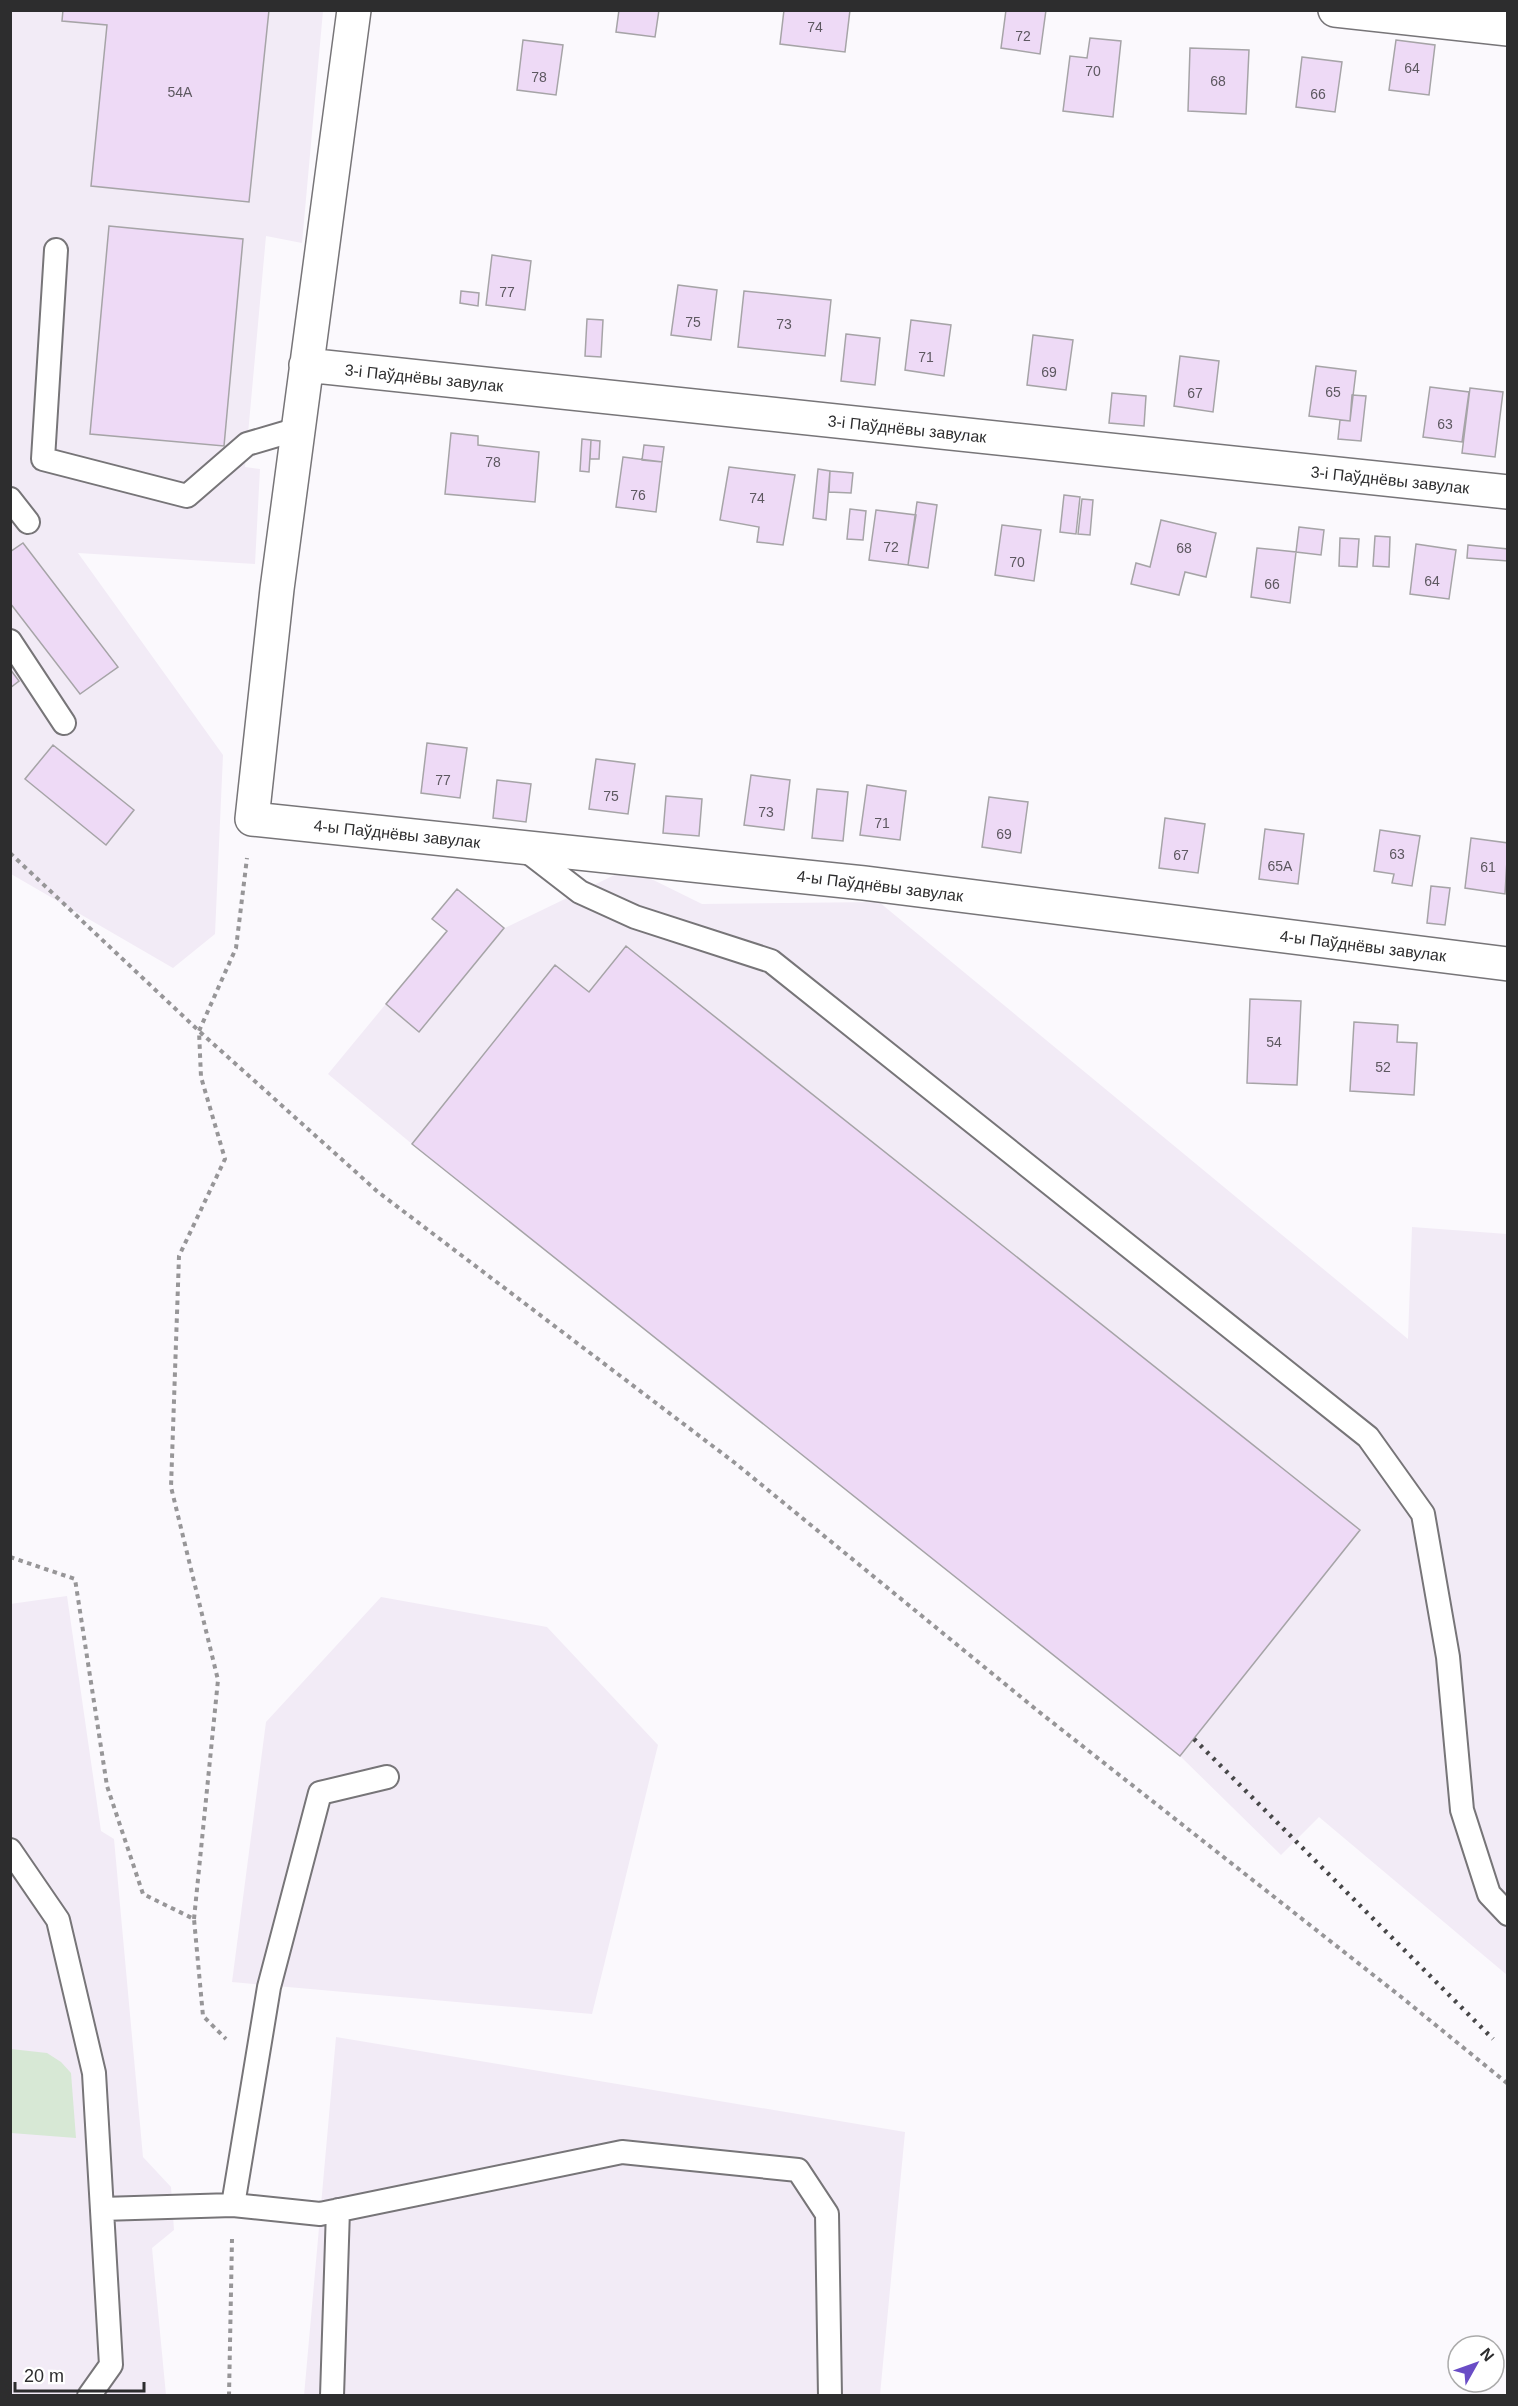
<svg xmlns="http://www.w3.org/2000/svg" width="1518" height="2406" font-family="Arial,sans-serif">
	<style>
		.built { fill: #f2ebf6 }
		.green { fill: #d7e8d5 }
		.building { fill: #eedaf6; stroke: #a6a4a7; stroke-width: 1.5 }
		.lines { fill: none; stroke-linecap: round; stroke-linejoin: round }
		.service-casing { stroke: #777578; stroke-width: 26 }
		.minor-casing { stroke: #777578; stroke-width: 36 }
		.path { stroke: #979698; stroke-width: 4; stroke-dasharray: 4.5 4.5; stroke-linecap: butt }
		.service { stroke: #fff; stroke-width: 22 }
		.minor { stroke: #fff; stroke-width: 33 }
		.rail { stroke: #474748; stroke-width: 4.5; stroke-dasharray: 3 6; stroke-linecap: butt }
		.labels { text-anchor: middle; dominant-baseline: central; stroke-width: 4.5; stroke-linejoin: round; paint-order: stroke }
		.number-label { font-size: 14px; fill: #5d5860 }
		.street-label { font-size: 16px; fill: #2d2d2e; stroke: #fff }
	</style>
	<rect width="100%" height="100%" fill="#fbf9fd"/>
	<path class="built" d="M11 11H323L302 243 266 236 245 467 260 469 255 564 78 553 223 755 215 934 173 968 11 874Z
		M629 868 702 904 879 902 1408 1339 1412 1227 1507 1234V1975L1319 1817 1281 1855 1180 1756 412 1144 328 1074 446 931 432 919 457 889 505 928Z
		M67 1596 101 1831 114 1839 143 2157 171 2187 174 2230 152 2248 166 2395H11L10 1604Z
		M381 1597 547 1627 658 1745 592 2014 232 1982 266 1722Z
		M336 2037 905 2132 880 2395 304 2396Z"/>
	<path class="green" d="M11 2049 47 2053 61 2062 71 2073 76 2138 11 2133Z"/>
	<path class="building" d="M63 10H269L249 202 91 186 107 25 62 21Z
		M619 10H659L655 37 616 32Z
		M784 10H850L845 52 780 44Z
		M1006 10H1046L1040 54 1001 48Z
		M1090 38 1121 41 1113 117 1063 111 1070 56 1087 58Z
		M523 40 563 45 556 95 517 90Z
		M1396 40 1435 45 1429 95 1389 90Z
		M1190 48 1249 50 1246 114 1188 111Z
		M1302 57 1342 62 1335 112 1296 107Z
		M109 226 243 239 224 446 90 434Z
		M492 255 531 261 525 310 486 305Z
		M678 285 717 290 711 340 671 335Z
		M461 291 479 293 478 306 460 303Z
		M744 291 831 300 825 356 738 347Z
		M587 319 603 320 601 357 585 356Z
		M911 320 951 325 944 376 905 370Z
		M846 334 880 338 875 385 841 381Z
		M1033 335 1073 340 1066 390 1027 385Z
		M1180 356 1219 361 1213 412 1174 406Z
		M1316 366 1356 371 1350 421 1309 416Z
		M1430 387 1469 392 1462 442 1423 437Z
		M1470 388 1503 392 1495 457 1462 453Z
		M1112 393 1146 396 1144 426 1109 423Z
		M1352 395 1366 396 1361 441 1338 439 1340 420 1350 421Z
		M451 433 478 436V445L539 452 535 502 445 494Z
		M582 439 591 440 589 472 580 471Z
		M591 440 600 441 599 459H590Z
		M644 445 664 447 662 462 642 460Z
		M623 457 662 462 656 512 616 507Z
		M729 467 795 475 783 545 757 542 759 527 720 520Z
		M818 469 830 471 826 520 813 518Z
		M830 471 853 473 851 493 829 492Z
		M1064 495 1080 497 1076 534 1060 532Z
		M1082 499 1093 500 1090 535 1078 534Z
		M917 502 937 505 928 568 908 565Z
		M850 509 866 511 863 540 847 539Z
		M876 510 916 515 908 565 869 560Z
		M1161 520 1216 533 1206 577 1185 572 1179 595 1131 584 1136 563 1150 567Z
		M1002 525 1041 530 1034 581 995 575Z
		M1299 527 1324 530 1321 555 1296 552Z
		M1375 536 1390 537 1389 567 1373 566Z
		M1340 538 1359 539 1357 567 1339 566Z
		M23 543 118 667 80 694 10 603V552Z
		M1416 544 1456 550 1449 599 1410 594Z
		M1468 545 1508 549V561L1467 558Z
		M1257 548 1296 552 1290 603 1251 597Z
		M10 669 19 681 10 688Z
		M427 743 467 748 460 798 421 793Z
		M53 745 134 810 106 845 25 779Z
		M596 759 635 764 628 814 589 809Z
		M751 775 790 780 784 830 744 825Z
		M497 780 531 784 526 822 493 818Z
		M867 785 906 791 900 840 860 835Z
		M817 789 848 792 843 841 812 838Z
		M666 796 702 799 699 836 663 833Z
		M989 797 1028 802 1021 853 982 847Z
		M1165 818 1205 824 1198 873 1159 868Z
		M1265 829 1304 834 1298 884 1259 879Z
		M1380 830 1420 836 1412 886 1392 883 1394 874 1374 871Z
		M1471 838 1508 843 1505 894 1465 888Z
		M1431 886 1450 888 1445 925 1427 923Z
		M457 889 504 928 419 1032 386 1004 447 931 432 919Z
		M626 946 1360 1530 1180 1756 412 1144 555 965 589 992Z
		M1250 999 1301 1001 1297 1085 1247 1083Z
		M1354 1022 1398 1025 1397 1042 1417 1043 1414 1095 1350 1091Z"/>
	<g class="lines">
		<defs>
			<path id="service" d="M56 250 43 459 187 496 247 444 298 429
				M10 499 28 522
				M10 641 64 723
				M523 848 580 892 635 917 771 961 1368 1437 1423 1514 1448 1657 1462 1810 1489 1894 1508 1914
				M10 1850 58 1920 94 2073 111 2365 89 2396
				M233 2205 269 1987 320 1793 387 1777
				M102 2209 233 2205 320 2214 622 2152 798 2170 827 2214 830 2396
				M332 2396 338 2210"/>
			<path id="minor" d="M354 10 277 589 252 819 864 883 1508 964
				M1335 10 1508 29
				M306 365 1508 492"/>
		</defs>
		<use href="#service" class="service-casing"/>
		<use href="#minor" class="minor-casing"/>
		<path class="path" d="M10 853 199 1031 378 1192 735 1463 1038 1711 1400 1996 1508 2084
			M10 1557 75 1579 107 1786 143 1894 194 1919 203 2016 226 2039
			M194 1919 218 1680 171 1487 179 1256 225 1159 201 1077 199 1031 236 948 247 858
			M229 2396 232 2239"/>
		<use href="#service" class="service"/>
		<use href="#minor" class="minor"/>
		<path class="rail" d="M1194 1739 1493 2039"/>
	</g>
	<g class="labels">
		<g class="number-label">
			<text x="815" y="27">74</text>
			<text x="1023" y="36">72</text>
			<text x="1412" y="68">64</text>
			<text x="1093" y="71">70</text>
			<text x="539" y="77">78</text>
			<text x="1218" y="81">68</text>
			<text x="180" y="92">54А</text>
			<text x="1318" y="94">66</text>
			<text x="507" y="292">77</text>
			<text x="693" y="322">75</text>
			<text x="784" y="324">73</text>
			<text x="926" y="357">71</text>
			<text x="1049" y="372">69</text>
			<text x="1333" y="392">65</text>
			<text x="1195" y="393">67</text>
			<text x="1445" y="424">63</text>
			<text x="493" y="462">78</text>
			<text x="638" y="495">76</text>
			<text x="757" y="498">74</text>
			<text x="891" y="547">72</text>
			<text x="1184" y="548">68</text>
			<text x="1017" y="562">70</text>
			<text x="1432" y="581">64</text>
			<text x="1272" y="584">66</text>
			<text x="443" y="780">77</text>
			<text x="611" y="796">75</text>
			<text x="766" y="812">73</text>
			<text x="882" y="823">71</text>
			<text x="1004" y="834">69</text>
			<text x="1397" y="854">63</text>
			<text x="1181" y="855">67</text>
			<text x="1280" y="866">65А</text>
			<text x="1488" y="867">61</text>
			<text x="1274" y="1042">54</text>
			<text x="1383" y="1067">52</text>
		</g>
		<g class="street-label">
			<text transform="translate(424 378) rotate(6)">3-і Паўднёвы завулак</text>
			<text transform="translate(907 429) rotate(6)">3-і Паўднёвы завулак</text>
			<text transform="translate(1390 480) rotate(6)">3-і Паўднёвы завулак</text>
			<text transform="translate(397 834) rotate(6)">4-ы Паўднёвы завулак</text>
			<text transform="translate(880 886) rotate(7)">4-ы Паўднёвы завулак</text>
			<text transform="translate(1363 946) rotate(7)">4-ы Паўднёвы завулак</text>
		</g>
	</g>
	<rect width="1518" height="2406" fill="none" stroke="#2d2d2e" stroke-width="24"/>
	<g transform="translate(1476 2364) rotate(50)"><circle r="28" fill="#ffffff" stroke="#ababab" stroke-width="1.5"/>
	<path d="M0-4.5L10 22L0 15L-10 22Z" fill="#6a4dc6"/>
	<text y="-9" font-size="16" font-weight="bold" text-anchor="middle" fill="#2d2d2e">N</text>
	</g>
	<path d="M15 2382v9h129v-9" fill="none" stroke="#2d2d2e" stroke-width="3"/>
	<text x="24" y="2382" font-size="18" fill="#2d2d2e" stroke="#ffffff" stroke-width="4.5" paint-order="stroke">20 m</text>
</svg>
